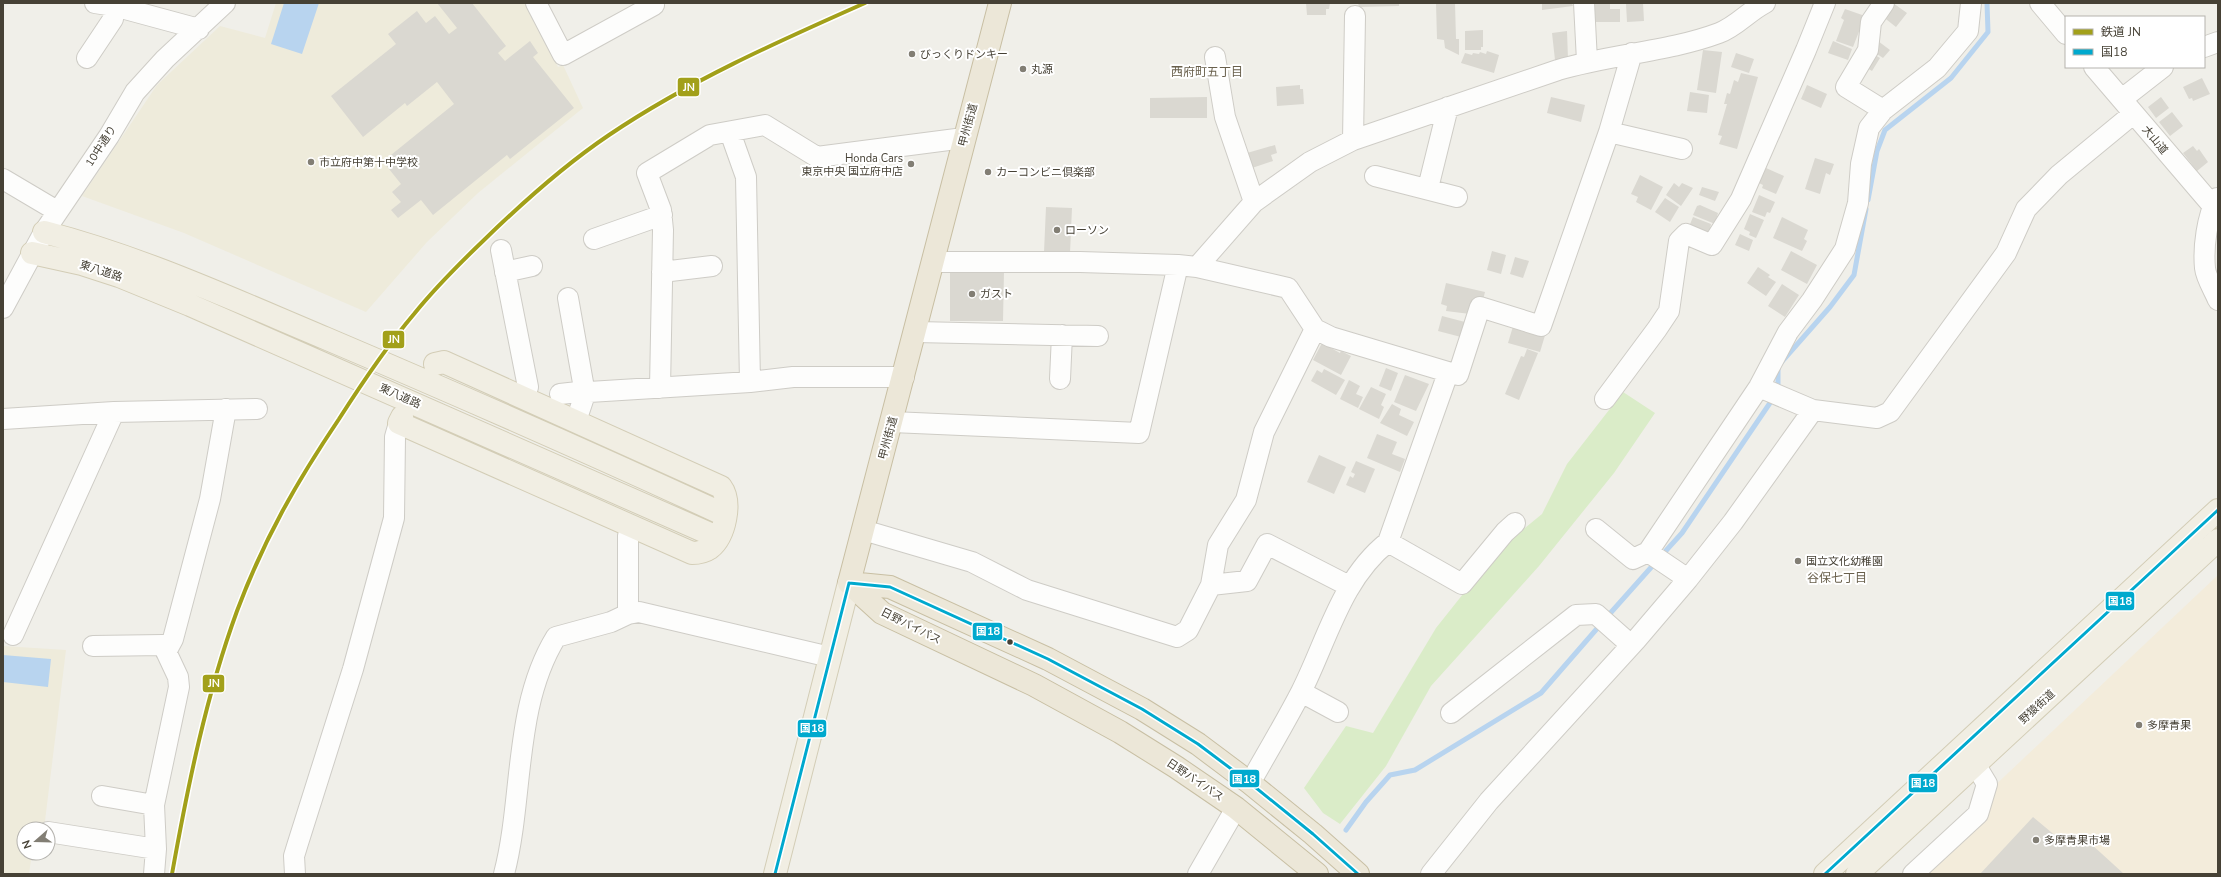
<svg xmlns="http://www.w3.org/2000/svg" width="2221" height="877" font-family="'Nunito Sans','Noto Sans JP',sans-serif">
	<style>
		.commercial { fill: #f3ecdb }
		.education { fill: #eeebdb }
		.green { fill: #daecc8 }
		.water { fill: #b8d4ef }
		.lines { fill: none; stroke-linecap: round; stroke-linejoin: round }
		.stream { stroke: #b8d4ef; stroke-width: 5 }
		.building { fill: #dad8d1 }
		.minor-casing { stroke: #ceccc6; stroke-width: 22 }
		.major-casing { stroke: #d3cdb6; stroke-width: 24 }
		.highway-casing { stroke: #c8bfa3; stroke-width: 24 }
		.minor { stroke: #fdfdfc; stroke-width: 20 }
		.major { stroke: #f1eee3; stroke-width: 22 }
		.highway { stroke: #ece7d8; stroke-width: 22 }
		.bus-1-casing { stroke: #fff; stroke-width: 6 }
		.bus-1 { stroke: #00a9ce; stroke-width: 3 }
		.rail-1-casing { stroke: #fff; stroke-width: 7 }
		.rail-1 { stroke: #a2a01a; stroke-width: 4 }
		.poi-dot { fill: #827e74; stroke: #fff; stroke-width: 1.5 }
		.bus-dot { fill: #464135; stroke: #fff; stroke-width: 1.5 }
		.labels { text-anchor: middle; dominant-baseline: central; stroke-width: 4; stroke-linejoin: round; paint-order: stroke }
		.poi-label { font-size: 11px; fill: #464135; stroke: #fff; text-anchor: start }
		.street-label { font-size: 11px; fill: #464135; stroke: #fff }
		.neighbourhood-label { font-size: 12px; fill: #69604c; stroke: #fff }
		.line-badge { stroke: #fff; stroke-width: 1.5 }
		.badge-label { font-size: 11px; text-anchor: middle; font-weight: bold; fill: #fff }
	</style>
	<rect width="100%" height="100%" fill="#f0efe9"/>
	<path class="commercial" d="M2218 575V874H1901Z"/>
	<path class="education" d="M276 3H527L558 67 563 65 583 108 478 193 427 242 366 312 184 233 82 196 157 85 220 26 265 38Z
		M3 646 66 650 44 829H24V853H32L29 874H3Z"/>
	<path class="green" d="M1623 392 1655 413 1614 473 1539 566 1431 686 1386 766 1340 824 1323 813 1304 788 1346 726 1373 733 1436 628 1498 550 1542 514 1567 464Z"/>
	<path class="water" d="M284 3H319L302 54 271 44Z
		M3 655 51 659 48 687 3 682Z"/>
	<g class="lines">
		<path class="stream" d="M1868 200 1877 151 1885 130 1951 78 1988 32 1987 3
			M1778 391V366L1830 307 1854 275 1866 209
			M1662 555 1682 533 1774 397
			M1606 618 1655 563
			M1346 830 1366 802 1390 775 1415 770 1541 693 1601 624"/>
	</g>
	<path class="building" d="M437 3H472L506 46 498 53 505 61 530 41 538 53 533 57 574 108 510 159 507 155 433 215 421 200 398 218 391 210 401 202 392 192 401 184 385 164 394 157 391 155 454 104 437 82 407 106 405 103 363 137 331 96 396 44 388 34 417 11 426 23 435 16 449 34 457 28Z
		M1306 3H1330L1329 9H1326V15H1307Z
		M1358 3H1399V6L1359 7Z
		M1436 3H1455L1456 39H1459V55L1445 48 1444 40 1437 39Z
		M1542 3H1572L1573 6 1542 10Z
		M1643 3 1644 21 1627 22 1626 4Z
		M1893 3 1907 13 1896 27 1882 16Z
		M1591 4H1610V9H1620V22H1591Z
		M1845 9 1865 16 1853 47 1836 41 1844 20 1841 18Z
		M1483 30V47H1481V50H1465V31Z
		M1567 31 1568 59 1555 60 1552 33Z
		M1833 41 1852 49 1848 60 1828 53Z
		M1878 41 1890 50 1883 58 1871 50Z
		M1703 50 1722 52 1716 93 1697 90Z
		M1487 51 1499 55 1494 73 1461 63 1465 53 1472 55 1473 53 1479 54 1480 52 1486 54Z
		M1870 52 1880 58 1872 71 1862 65Z
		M1736 53 1754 59 1749 73 1731 67Z
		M1741 73 1758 77 1737 149 1719 144 1722 136 1718 135 1727 104H1724L1727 93 1730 94 1734 80 1738 82Z
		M2202 78 2210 94 2193 101 2192 98 2189 99 2183 87Z
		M1300 85V89H1303L1304 104 1277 106 1276 87Z
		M1807 85 1827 94 1821 108 1801 99Z
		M1690 92 1709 95 1707 113 1687 111Z
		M1207 97V118H1150V98Z
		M1551 97 1585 105 1581 122 1547 113Z
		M2161 97 2169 108 2156 118 2148 107Z
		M2172 112 2183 126 2170 136 2159 122Z
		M1275 145 1277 153 1271 155 1273 161 1252 168 1247 153Z
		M2193 146 2197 151 2199 149 2208 162 2197 171 2183 153Z
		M1815 158 1834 164 1830 175 1826 173 1820 194 1805 189Z
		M1766 168 1784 176 1776 194 1762 188 1763 185 1759 183Z
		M1640 175 1663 187 1651 210 1636 202 1638 197 1631 194Z
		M1674 183 1679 187 1682 183 1693 188 1681 206 1666 195Z
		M1702 187 1719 192 1715 201 1699 195Z
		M1759 195 1775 202 1770 213 1767 212 1765 217 1752 212Z
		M1665 198 1679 207 1670 222 1655 212Z
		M1700 205 1718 213 1715 224 1693 215 1697 206Z
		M1046 207 1072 208 1070 253 1044 252Z
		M1750 214 1764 220 1756 238 1749 235 1750 232 1744 229Z
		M1693 217 1711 224 1709 235 1688 229Z
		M1782 217 1808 230 1804 239 1807 241 1802 251 1773 238Z
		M1740 234 1753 240 1749 251 1735 245Z
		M1492 251 1506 255 1501 274 1487 270Z
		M1791 251 1817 265 1807 284 1781 270Z
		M1515 257 1529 261 1523 278 1510 274Z
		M1758 267 1770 275 1768 277 1776 282 1766 296 1747 283Z
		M950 270 1004 271 1003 321H950Z
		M1446 283 1485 292 1482 304 1470 314 1446 311 1447 306 1441 304Z
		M1782 284 1799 295 1785 317 1768 306Z
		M1442 316 1465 322 1461 337 1438 331Z
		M1514 323 1546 332 1540 352 1508 343Z
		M1322 343 1340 353 1341 351 1351 356 1341 375 1313 360Z
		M1527 349 1538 353 1519 400 1505 394 1521 356 1524 357Z
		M1386 368 1398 373 1391 391 1379 386Z
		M1324 369 1345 380 1336 395 1311 381 1317 370 1322 373Z
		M1405 375 1429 384 1416 411 1394 402Z
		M1349 380 1360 386 1356 394 1363 397 1358 408 1340 399Z
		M1371 387 1386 394 1381 405 1384 407 1379 419 1359 409Z
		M1392 404 1401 409 1399 415 1414 422 1407 436 1380 423Z
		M1377 434 1397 442 1392 454 1405 459 1400 472 1367 458Z
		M1319 455 1346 467 1334 494 1307 482Z
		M1356 461 1375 469 1365 493 1346 485 1350 476 1353 478 1355 474 1351 472Z
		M2033 817 2069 847 2079 833 2124 874H1980Z"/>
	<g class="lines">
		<defs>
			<path id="minor" d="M95 3 114 6 199 29
				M536 3 563 55 654 5 653 3
				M1584 3 1587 61
				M2040 3 2066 34
				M2204 47 2218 42
				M1215 57 1225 117 1254 202
				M87 58 113 19 114 6
				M2094 67 2218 212
				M2122 99 2163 67
				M1883 110 1846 87 1868 50 1871 22 1884 3
				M730 132 746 177 750 382
				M1609 132 1682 149
				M1353 140 1355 16
				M1375 176 1457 197
				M3 179 57 211
				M1428 188 1448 107
				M2217 198C2207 217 2203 247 2205 268 2206 278 2214 290 2218 300
				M594 239 662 215
				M501 250 528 387 524 398
				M933 262H1080L1178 265 1197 267 1288 288 1315 329 1264 432 1246 500 1218 545 1211 585
				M1197 267 1254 202 1310 162 1353 140 1558 70C1611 54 1668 52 1719 33 1736 27 1749 11 1765 3
				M505 272 532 266
				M662 272 712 266
				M3 308 44 232 109 136 135 92 165 59 225 3
				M1315 329 1331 337 1458 375 1480 307 1541 326 1609 132 1632 53
				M916 332 1098 336
				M1060 379 1062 335
				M1759 387 1813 410 1877 418 1890 412 2006 253 2026 209 2059 175 2133 114
				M660 388 663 230 661 210 647 173 710 135 765 125 817 157 964 138
				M560 394 578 392 585 394 568 298
				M1605 399 1657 329 1669 311 1679 241 1686 234 1712 245 1741 199 1806 50 1825 3
				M3 419 114 412 257 409
				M576 421 585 394 589 392 750 382 793 377H904
				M892 422 1139 433 1178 265
				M1596 529 1633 559 1648 552
				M863 530 972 562 1027 590 1177 637 1188 630 1211 585 1247 581 1267 544 1349 586
				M1388 542 1462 584 1505 532 1515 523
				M1688 579 1733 522 1813 410
				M628 614 639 612 830 657
				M13 635 114 412
				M93 646 163 645 178 677 179 687 154 805 156 849 154 874
				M166 652 173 639 210 499 226 409
				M1301 692 1338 712
				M1451 713 1576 615 1596 614 1631 645
				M1250 783C1267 753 1285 723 1301 692 1327 641 1341 579 1388 542L1448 373
				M102 796 154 805
				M48 832 156 849
				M295 874 294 856 298 843 353 669 394 518 395 437 399 423
				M504 874C524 797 513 707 556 637L611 622 628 614V536L631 526
				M1198 874 1236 808
				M1431 874 1489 801 1636 640 1688 579 1648 552 1759 387 1788 332 1812 300 1845 249 1858 203 1861 164 1869 128 1883 110 1937 68 1968 31 1971 3
				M1913 874 1978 814 1987 784 1975 764"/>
			<path id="major" d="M44 232C141 257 232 299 325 338 459 395 593 454 725 515
				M32 253 82 264 119 276 190 305 717 537
				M402 417 399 423 692 553C699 553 704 552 710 548 725 536 732 502 721 487L444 362 435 364
				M775 874 849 583
				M1825 874 2218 510
				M1857 874 2218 540"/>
			<path id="highway" d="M849 583 1000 3
				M849 583 890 587 1048 659 1142 709 1198 744 1250 783 1313 834 1358 874
				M849 583 882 613 1034 685 1120 732 1176 767 1236 808 1317 874"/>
		</defs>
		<use href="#minor" class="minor-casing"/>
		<use href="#major" class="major-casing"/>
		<use href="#highway" class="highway-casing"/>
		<use href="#minor" class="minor"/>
		<use href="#major" class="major"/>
		<use href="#highway" class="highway"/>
		<defs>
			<path id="bus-1" d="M849 583 890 587 1048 659 1142 709 1198 744 1250 783 1313 834 1358 874
				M775 874 849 583
				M1825 874 2218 510"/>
		</defs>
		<use href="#bus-1" class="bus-1-casing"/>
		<use href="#bus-1" class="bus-1"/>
		<defs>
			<path id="rail-1" d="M172 874C188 785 206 696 237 611 264 539 296 483 339 419 362 383 386 347 414 314 435 288 459 264 483 241 522 203 563 166 609 135 689 81 777 42 865 3"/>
		</defs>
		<use href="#rail-1" class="rail-1-casing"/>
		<use href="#rail-1" class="rail-1"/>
	</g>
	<g class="poi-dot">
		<circle cx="912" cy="54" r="4"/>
		<circle cx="1023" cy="69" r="4"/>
		<circle cx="311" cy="162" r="4"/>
		<circle cx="911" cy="164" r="4"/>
		<circle cx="988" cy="172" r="4"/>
		<circle cx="1057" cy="230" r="4"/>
		<circle cx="972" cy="294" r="4"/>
		<circle cx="1798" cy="561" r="4"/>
		<circle cx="2139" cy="725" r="4"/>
		<circle cx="2036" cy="840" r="4"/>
	</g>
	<circle class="bus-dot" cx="1010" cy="642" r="3.5"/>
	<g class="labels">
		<g class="poi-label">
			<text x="920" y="54">びっくりドンキー</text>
			<text x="1031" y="69">丸源</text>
			<text x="903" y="158" text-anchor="end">Honda Cars<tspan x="903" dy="13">東京中央 国立府中店</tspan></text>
			<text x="319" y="162">市立府中第十中学校</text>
			<text x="996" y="172">カーコンビニ倶楽部</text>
			<text x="1065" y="230">ローソン</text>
			<text x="980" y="294">ガスト</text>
			<text x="1806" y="561">国立文化幼稚園</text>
			<text x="2147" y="725">多摩青果</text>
			<text x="2044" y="840">多摩青果市場</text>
		</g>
		<g class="street-label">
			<text transform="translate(968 125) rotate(-75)">甲州街道</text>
			<text transform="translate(2155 140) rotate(50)">大山道</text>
			<text transform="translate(101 146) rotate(-57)">10中通り</text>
			<text transform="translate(101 271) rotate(18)">東八道路</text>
			<text transform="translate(400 396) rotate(24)">東八道路</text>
			<text transform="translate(888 438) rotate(-75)">甲州街道</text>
			<text transform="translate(911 626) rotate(27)">日野バイパス</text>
			<text transform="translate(2037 707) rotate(-43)">野猿街道</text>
			<text transform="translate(1195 780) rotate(34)">日野バイパス</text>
		</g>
		<g class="neighbourhood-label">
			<text x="1207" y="72">西府町五丁目</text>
			<text x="1837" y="578">谷保七丁目</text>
		</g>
	</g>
	<g class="line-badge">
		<rect x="677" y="77" width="23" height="20" rx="4" fill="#a2a01a"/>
		<rect x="382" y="330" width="23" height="19" rx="4" fill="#a2a01a"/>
		<rect x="2105" y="591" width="30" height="20" rx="4" fill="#00a9ce"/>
		<rect x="972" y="622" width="31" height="19" rx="4" fill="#00a9ce"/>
		<rect x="202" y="674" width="23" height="19" rx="4" fill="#a2a01a"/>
		<rect x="797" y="719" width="30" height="19" rx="4" fill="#00a9ce"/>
		<rect x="1229" y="769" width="31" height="19" rx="4" fill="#00a9ce"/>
		<rect x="1908" y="773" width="30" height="20" rx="4" fill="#00a9ce"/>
	</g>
	<g class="badge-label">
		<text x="689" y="91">JN</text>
		<text x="394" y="343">JN</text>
		<text x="2120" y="605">国18</text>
		<text x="988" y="635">国18</text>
		<text x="214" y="687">JN</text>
		<text x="812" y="732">国18</text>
		<text x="1244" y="783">国18</text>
		<text x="1923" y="787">国18</text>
	</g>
	<rect width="2221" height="877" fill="none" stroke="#464135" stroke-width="8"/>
	<rect x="2065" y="16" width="140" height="52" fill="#ffffff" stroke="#b5b3ae"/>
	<rect x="2073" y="29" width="20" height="6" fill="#a2a01a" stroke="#b5b3ae"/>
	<text x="2101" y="36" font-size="12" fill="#464135">鉄道 JN</text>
	<rect x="2073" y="49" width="20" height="6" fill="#00a9ce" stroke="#b5b3ae"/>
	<text x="2101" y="56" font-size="12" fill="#464135">国18</text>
	<g transform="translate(36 841) rotate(250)"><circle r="19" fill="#ffffff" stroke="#b5b3ae"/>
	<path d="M0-3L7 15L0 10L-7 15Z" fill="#827e74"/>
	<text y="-6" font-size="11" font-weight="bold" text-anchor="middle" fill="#464135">N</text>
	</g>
</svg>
